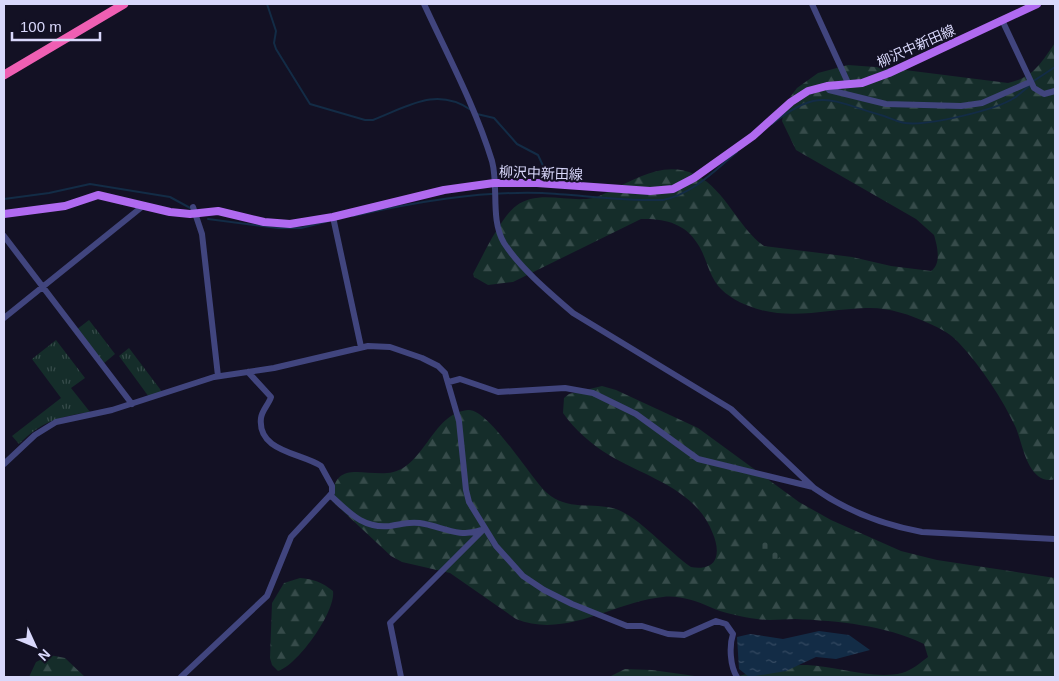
<svg xmlns="http://www.w3.org/2000/svg" width="1059" height="681" font-family="Arial,'Noto Sans JP',sans-serif">
	<style>
		.grass { fill: url(#grass-tufts) }
		.forest { fill: url(#forest-firs) }
		.cemetery { fill: url(#cemetery-stones) }
		.water { fill: url(#water-ripples) }
		.lines { fill: none; stroke-linecap: round; stroke-linejoin: round }
		.stream { stroke: #132c46; stroke-width: 2 }
		.minor { stroke: #41457e; stroke-width: 6 }
		.major { stroke: #b06af0; stroke-width: 8 }
		.highway { stroke: #ef5fb3; stroke-width: 9 }
		.labels { text-anchor: middle; dominant-baseline: central; stroke-width: 4.5; stroke-linejoin: round; paint-order: stroke }
		.street-label { font-size: 14px; fill: #d9d8fb; stroke: #131124 }
	</style>
	<defs>
		<pattern id="grass-tufts" width="24" height="20" patternUnits="userSpaceOnUse" patternTransform="scale(1.25)"><rect width="24" height="20" fill="#152d2a"/><path d="M3 7l-1-3M5 7V3M7 7l1-3M15 17l-1-3M17 17v-4M19 17l1-3" fill="none" stroke="#364b4a"/></pattern>
		<pattern id="forest-firs" width="22" height="20" patternUnits="userSpaceOnUse" patternTransform="scale(1.25)"><rect width="22" height="20" fill="#152d2a"/><path d="M5 1l3.5 6h-7zM16 11l3.5 6h-7z" fill="#364b4a"/></pattern>
		<pattern id="cemetery-stones" width="16" height="16" patternUnits="userSpaceOnUse" patternTransform="scale(1.25)"><rect width="16" height="16" fill="#152d2a"/><path d="M2 7V4a2 2 0 0 1 4 0v3zM10 15v-3a2 2 0 0 1 4 0v3z" fill="#364b4a"/></pattern>
		<pattern id="water-ripples" width="26" height="14" patternUnits="userSpaceOnUse" patternTransform="scale(1.25)"><rect width="26" height="14" fill="#132c46"/><path d="M2 4q2-2 4 0t4 0M15 11q2-2 4 0t4 0" fill="none" stroke="#354a62"/></pattern>
	</defs>
	<rect width="100%" height="100%" fill="#131124"/>
	<path class="grass" d="M89 320 115 354 103 364 76 330Z
		M56 340 85 378 71 388 90 412C59 417 42 421 19 444L12 436 61 398 32 359Z
		M129 348 163 393 149 397 119 356Z"/>
	<path class="forest" d="M1055 43V479C1049 481 1043 480 1038 476 1025 465 1022 443 1016 428 1002 398 982 368 959 343 951 334 940 328 928 323 909 314 887 307 866 308 832 309 795 319 761 310 747 306 732 300 721 289 708 276 707 257 697 243 685 223 663 218 641 219L513 282 488 285 474 277 473 274C482 257 501 217 516 206 538 189 568 203 593 198 599 197 605 193 611 190 639 178 665 160 696 175 726 190 738 228 764 246L852 257 891 266 931 271C942 264 937 245 934 235L916 219 796 150 782 121 785 104 797 88 818 73 848 65 889 68 1008 83C1034 77 1040 64 1055 43Z
		M602 386 616 390 698 428 799 502 831 520 901 551 937 560 1055 578V677H735C758 671 782 664 807 665 837 666 872 680 902 673 912 670 920 663 928 657L924 644C884 625 839 621 795 619 783 619 770 621 757 619 743 617 723 613 710 607 696 601 679 595 663 597 613 602 566 639 516 619L450 573 402 562 391 556 332 501C333 460 360 475 387 473 424 471 431 413 468 410 488 408 530 477 547 493 567 511 592 502 616 509 638 516 669 552 691 567 700 569 713 568 716 557 718 550 716 541 713 534 697 489 645 477 609 455 592 445 574 429 563 413L564 398 569 394Z
		M300 578C313 579 322 582 333 591 336 611 298 665 278 671L272 665 270 658 272 603 284 583Z
		M50 655 65 658 85 677H29L36 662Z
		M625 669 652 670 702 677H609Z"/>
	<path class="cemetery" d="M765 535 783 554 770 566 752 547Z"/>
	<path class="water" d="M819 631 849 635 870 650 836 659 816 657 786 671 749 677 739 669 737 637 750 634 783 639Z"/>
	<g class="lines">
		<path class="stream" d="M267 4 276 31 274 43 276 49 310 104 365 120H373C407 107 436 86 471 110
			M1032 82 1055 67
			M477 114 494 118 517 144 538 155 545 170V182
			M772 124C821 85 832 102 884 116 890 118 898 122 905 123 928 126 996 110 1014 98 1019 95 1024 90 1029 86
			M4 199 49 193 90 184 170 197 192 209
			M353 216C415 202 479 191 542 193 581 195 624 201 663 200 693 194 715 170 737 152
			M208 219 278 228H301L329 221"/>
		<path class="minor" d="M424 4C448 56 475 106 492 161 499 187 490 219 504 243 520 268 551 294 573 313L731 409 814 488C845 510 884 525 922 532L1055 539
			M812 4 849 85
			M1002 20 1034 88 1044 94 1055 91
			M827 86 829 90 886 104 961 106 982 103 1030 82
			M193 207 202 234 218 376
			M333 217 361 347
			M4 236 132 404
			M4 318 143 206
			M449 382 460 379 498 392 565 388 593 393 636 414 698 459 813 487
			M4 464 35 435 56 422 112 410 214 377 274 368 368 346 390 347 422 358 438 366 445 373 459 421 466 490 469 502 496 546 523 576 544 590 572 604 627 626H642L668 634 684 635 716 621 726 624 733 634C729 646 730 666 737 677
			M330 495C348 511 362 529 390 526 401 524 413 521 425 524 444 528 461 538 481 530
			M181 677 267 596 291 537 332 493V486L321 466C302 453 257 452 261 418 262 410 269 404 271 397L248 372
			M401 677 390 623 484 529"/>
		<path class="major" d="M4 214 65 206 98 195 170 212 190 214 218 211 264 222 290 224 333 217 444 190 494 183H537L650 191 673 189 694 178 753 136 791 102 808 91 827 86 862 83 889 73 1037 4"/>
		<path class="highway" d="M4 75 124 4"/>
	</g>
	<g class="labels">
		<g class="street-label">
			<text transform="translate(916 46) rotate(-24)">柳沢中新田線</text>
			<text transform="translate(541 173) rotate(2)">柳沢中新田線</text>
		</g>
	</g>
	<rect width="1059" height="681" fill="none" stroke="#d9d8fb" stroke-width="10"/>
	<g transform="translate(35 646) rotate(134)" stroke="#131124" stroke-width="4" paint-order="stroke">
	<path d="M0-4L9 19L0 12L-9 19Z" fill="#d9d8fb"/>
	<text y="-8" font-size="14" font-weight="bold" text-anchor="middle" fill="#d9d8fb">N</text>
	</g>
	<path d="M12 32v8h88v-8" fill="none" stroke="#d9d8fb" stroke-width="2.5"/>
	<text x="20" y="32" font-size="15" fill="#d9d8fb" stroke="#131124" stroke-width="4" paint-order="stroke">100 m</text>
</svg>
